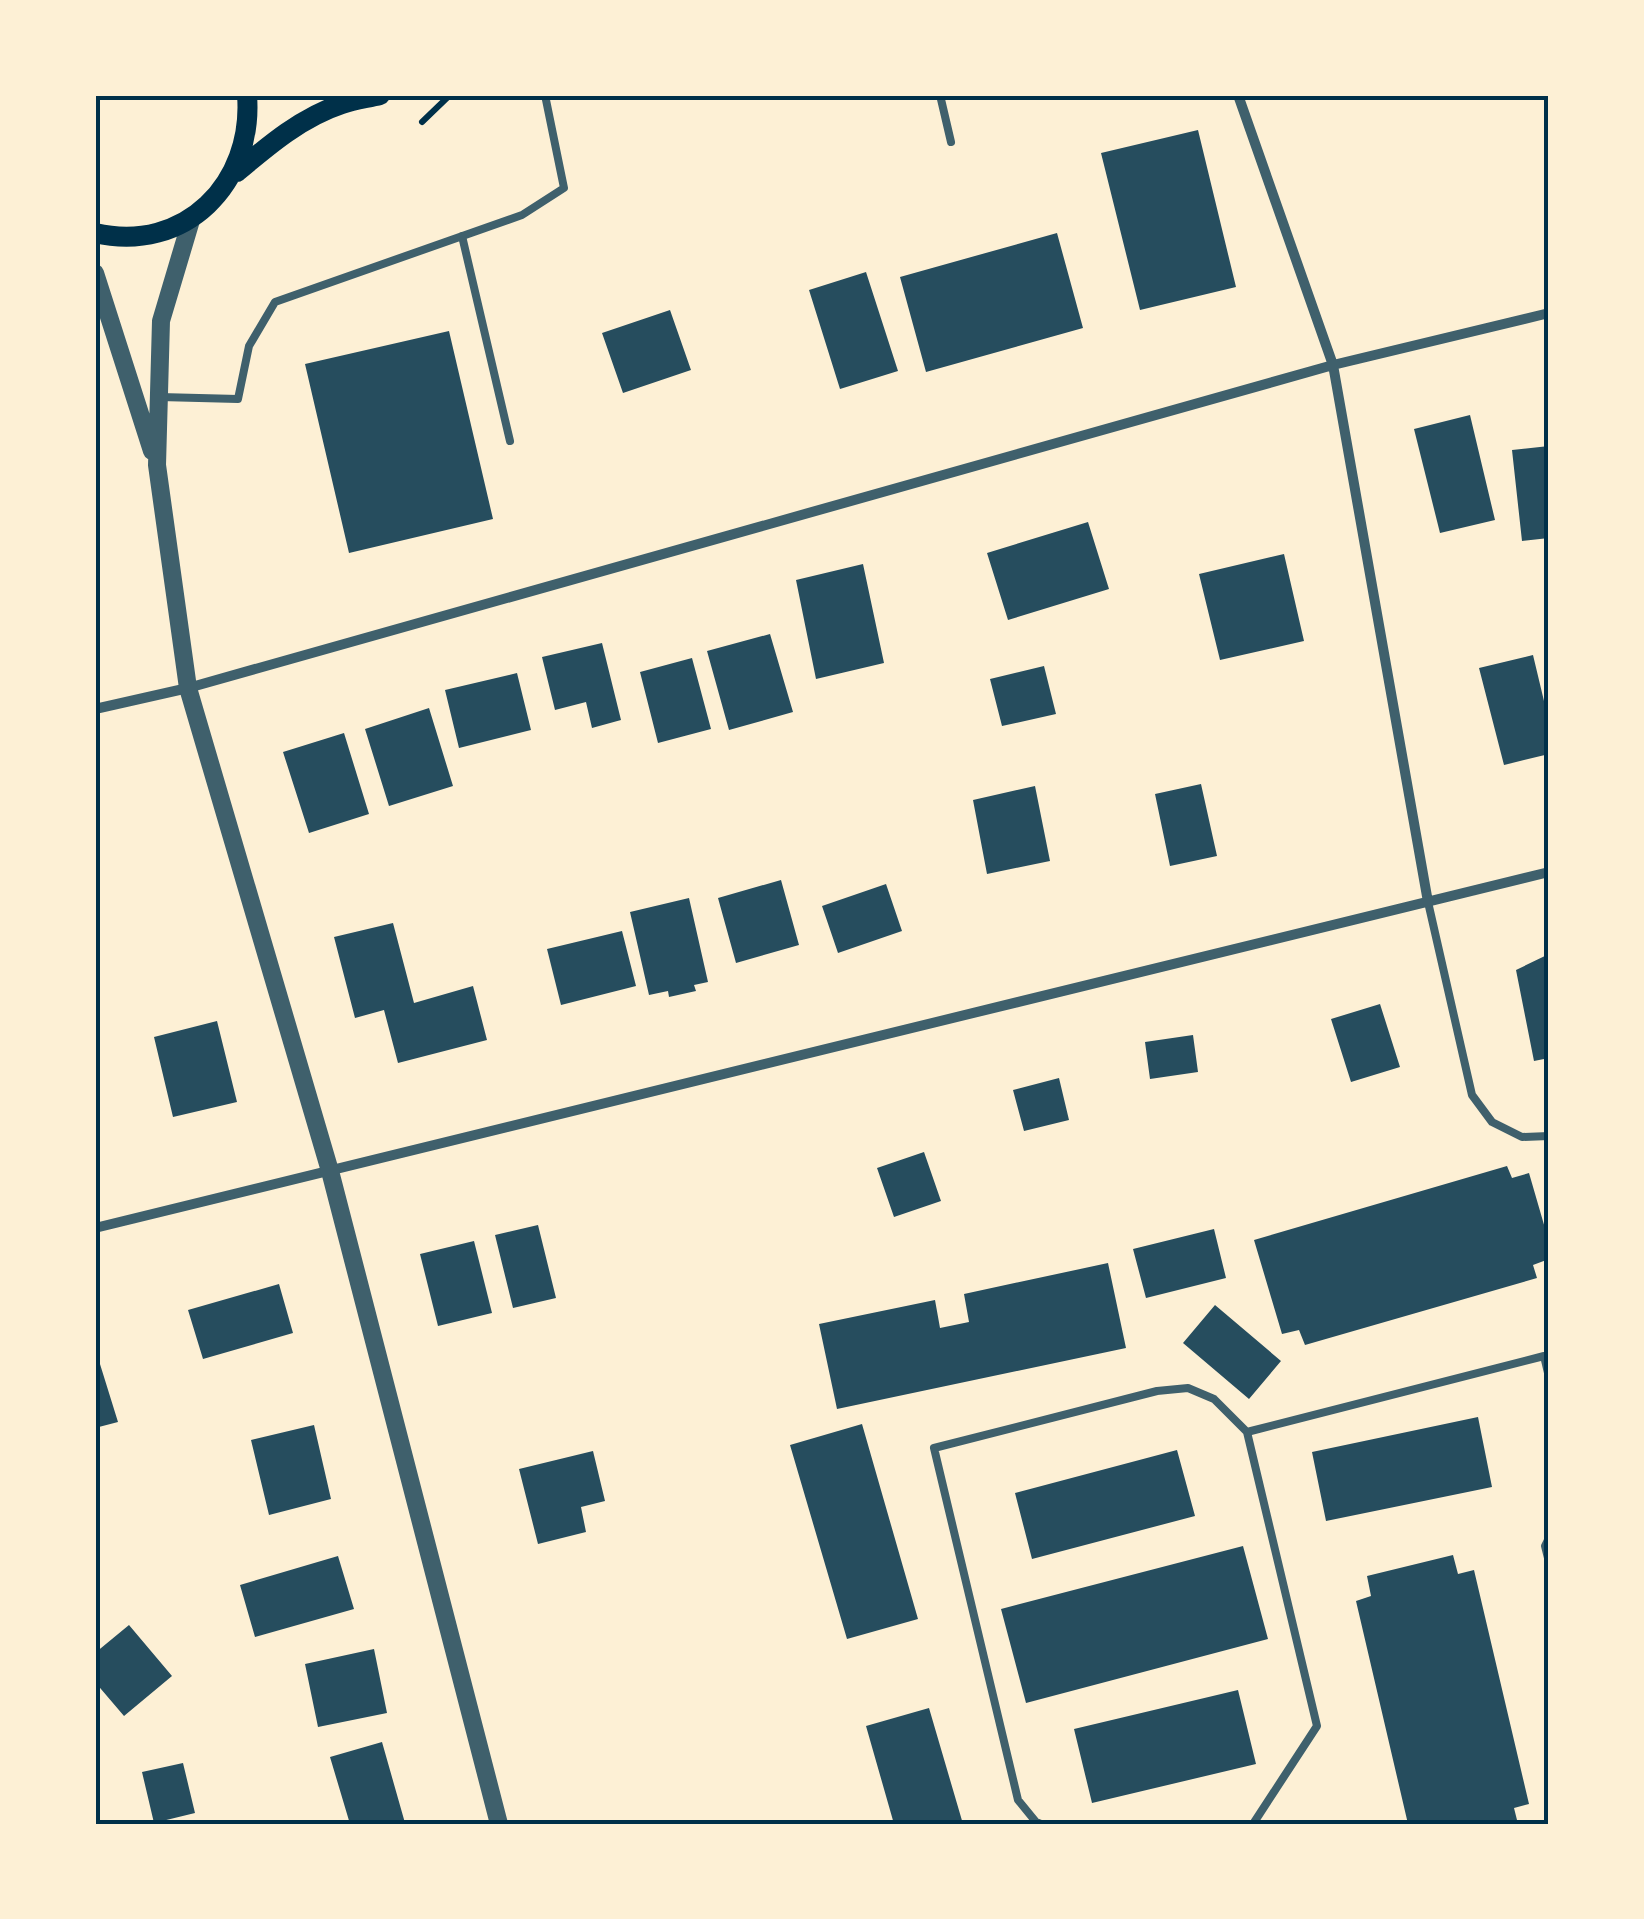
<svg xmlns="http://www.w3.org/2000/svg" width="1644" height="1919" font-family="'Public Sans',sans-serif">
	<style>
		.building { fill: #264d5e }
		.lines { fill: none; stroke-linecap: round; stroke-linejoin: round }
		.path { stroke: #003049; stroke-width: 6 }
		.service { stroke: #3f606c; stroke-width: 8 }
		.minor { stroke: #3f606c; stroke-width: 10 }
		.tertiary { stroke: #3f606c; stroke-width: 18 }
		.secondary { stroke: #003049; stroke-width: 20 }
		.neatline { fill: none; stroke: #003049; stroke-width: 4 }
	</style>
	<rect width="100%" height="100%" fill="#fdf0d5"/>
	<path class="building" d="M1198 130 1236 287 1140 310 1101 153Z
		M1057 233 1083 328 926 372 900 277Z
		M866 272 898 371 840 389 809 290Z
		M670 310 691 370 623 393 602 333Z
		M449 331 493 519 349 553 305 364Z
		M1470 415 1495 520 1440 533 1414 429Z
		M1549 446V538L1522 541 1512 450Z
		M1088 522 1109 589 1008 620 987 553Z
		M1284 554 1304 641 1220 660 1199 574Z
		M863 564 884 663 816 679 796 580Z
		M770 634 793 712 729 730 707 651Z
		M602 643 621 720 592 728 586 702 555 710 542 657Z
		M1533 655 1549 722V754L1504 765 1479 668Z
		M692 658 711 729 658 743 640 672Z
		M1044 666 1056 714 1002 726 990 679Z
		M517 673 531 730 459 748 445 690Z
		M429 708 453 786 389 806 365 729Z
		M344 733 369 814 309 833 283 752Z
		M1201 784 1217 856 1170 866 1155 794Z
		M1035 786 1050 861 987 874 973 800Z
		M781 880 799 945 736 963 718 898Z
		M886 884 902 931 838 953 822 906Z
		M689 898 708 982 694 985 696 991 669 997 668 991 649 995 630 912Z
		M393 923 414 1003 473 986 487 1040 398 1063 384 1010 355 1018 334 937Z
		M622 931 636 986 561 1005 547 949Z
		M1549 954V1058L1534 1061 1516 970Z
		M1380 1004 1400 1067 1351 1082 1331 1019Z
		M217 1021 237 1102 173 1117 154 1037Z
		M1193 1035 1198 1072 1150 1079 1145 1042Z
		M1059 1078 1069 1120 1024 1131 1013 1090Z
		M924 1152 941 1201 894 1217 877 1168Z
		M1507 1166 1512 1178 1529 1173 1549 1242V1259L1533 1265 1537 1278 1305 1345 1299 1330 1282 1334 1254 1240Z
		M538 1225 556 1298 513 1308 495 1235Z
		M1214 1229 1226 1278 1146 1298 1133 1249Z
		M474 1241 492 1313 438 1326 420 1254Z
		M1108 1263 1126 1348 837 1409 819 1324 935 1300 940 1328 969 1322 964 1294Z
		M279 1284 293 1333 203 1359 188 1310Z
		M1215 1305 1281 1361 1249 1399 1183 1343Z
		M95 1348 118 1422 95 1428Z
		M1478 1417 1492 1487 1326 1521 1312 1452Z
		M862 1424 918 1619 847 1639 790 1445Z
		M314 1425 331 1499 269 1515 251 1440Z
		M1177 1450 1195 1516 1032 1559 1015 1493Z
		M593 1451 605 1501 581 1507 586 1532 538 1544 519 1469Z
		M1243 1546 1268 1639 1026 1703 1001 1609Z
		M1453 1555 1458 1574 1474 1570 1529 1804 1514 1808 1518 1824H1408L1356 1601 1371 1596 1367 1576Z
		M338 1556 354 1609 255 1637 240 1585Z
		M129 1625 172 1676 124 1716 95 1682V1653Z
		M374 1649 387 1713 318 1727 305 1664Z
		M1238 1690 1256 1764 1092 1803 1074 1729Z
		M929 1708 963 1824H894L866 1726Z
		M382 1742 405 1823 350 1824 330 1757Z
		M183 1763 195 1813 154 1823 142 1772Z"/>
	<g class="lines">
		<path class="path" d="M422 122 450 95"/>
		<path class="service" d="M940 95 951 142
			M462 236 510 441
			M160 397 238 399 249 346 275 302 522 215 564 188 545 95
			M1428 902 1472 1095 1492 1122 1522 1137 1549 1136
			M1247 1432 1317 1726 1253 1824
			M1549 1538 1545 1546 1549 1562
			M1041 1824 1036 1822 1018 1800 934 1448 1157 1391 1188 1388 1214 1399 1247 1432 1544 1356 1549 1377
			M1141 1824H1159"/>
		<path class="minor" d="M1238 95 1333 365 1428 902
			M95 709 188 688 1333 365 1549 313
			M95 1228 1549 872"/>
		<path class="tertiary" d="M192 217 161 321 157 465 188 688 330 1171 499 1824
			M95 273 152 451"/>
		<path class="secondary" d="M237 172C269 145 302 117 342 104 354 100 368 98 380 95
			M95 233C185 254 254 183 247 95"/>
	</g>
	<rect width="1644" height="1919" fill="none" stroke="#fdf0d5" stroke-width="195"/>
	<rect x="98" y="98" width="1448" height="1724" class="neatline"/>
</svg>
